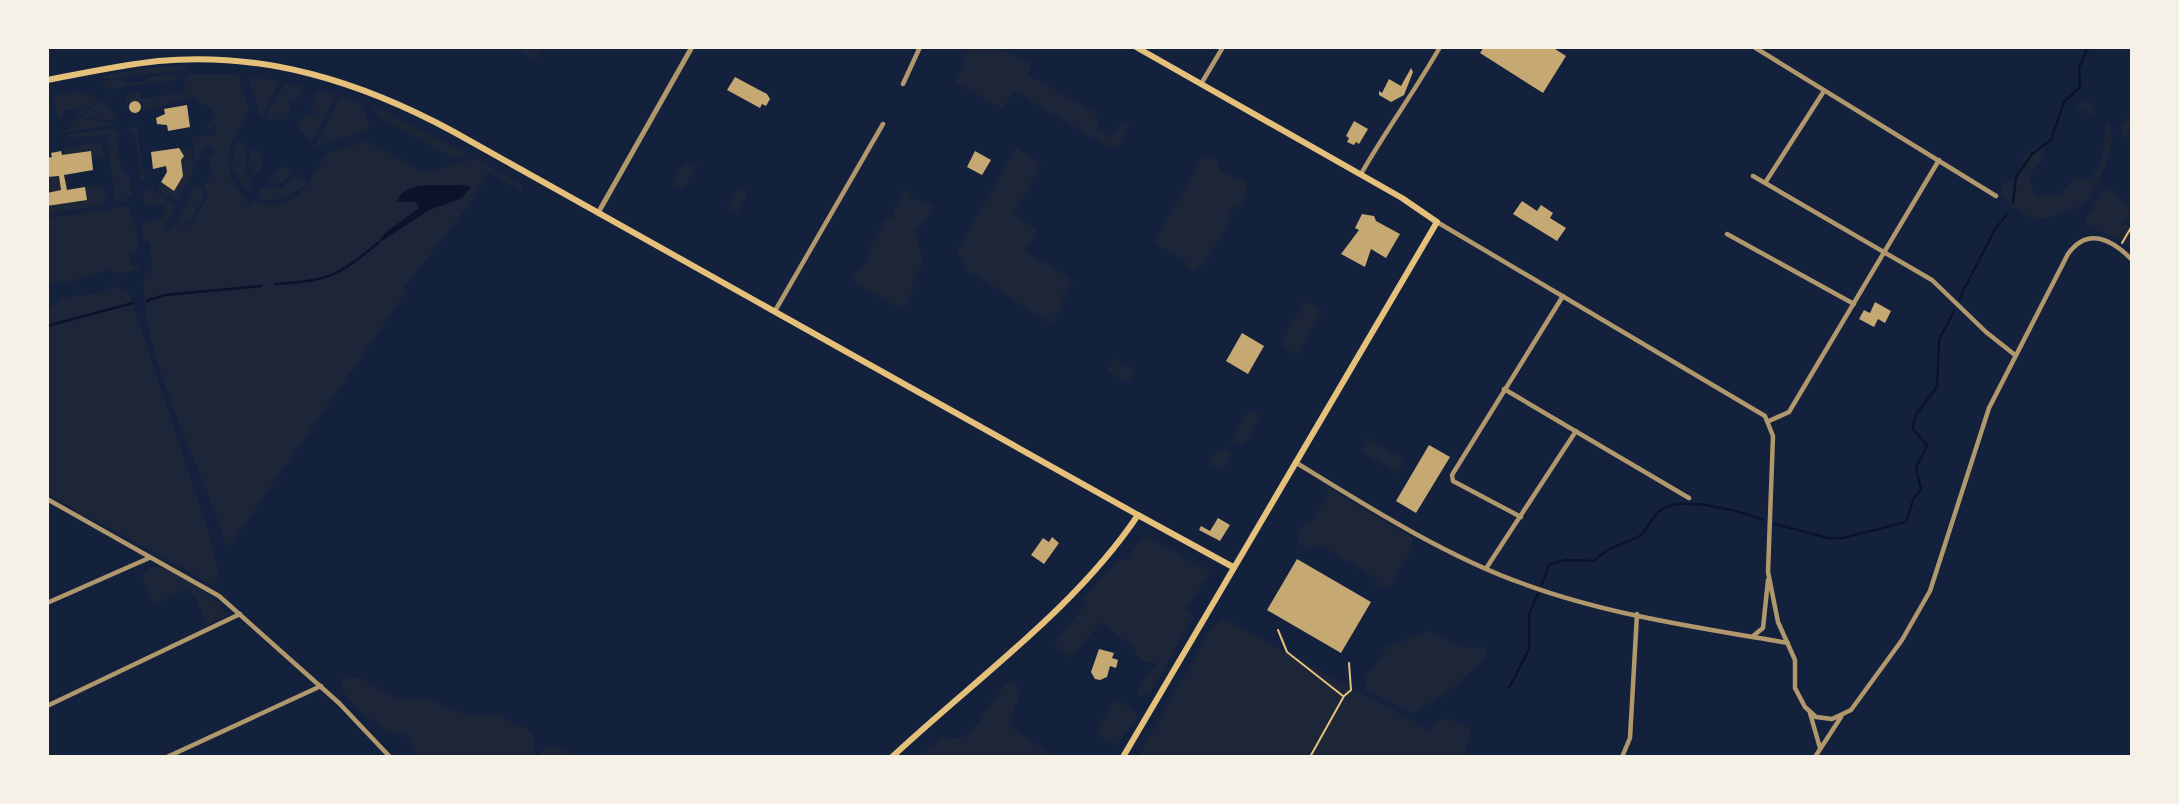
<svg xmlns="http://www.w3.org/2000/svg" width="2179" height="804" font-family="'Fira Sans',sans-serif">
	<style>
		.green { fill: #1d2539; fill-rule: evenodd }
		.water { fill: #0b132b }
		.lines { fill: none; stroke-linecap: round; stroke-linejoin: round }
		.stream { stroke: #0b132b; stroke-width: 2.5 }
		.building { fill: #c6a872 }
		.path { stroke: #e5c07b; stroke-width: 2 }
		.minor { stroke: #b1986c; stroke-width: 4.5 }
		.tertiary { stroke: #b1986c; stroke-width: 5 }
		.secondary { stroke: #e5c07b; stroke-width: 6 }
		.primary { stroke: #e5c07b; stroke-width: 6 }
	</style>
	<rect width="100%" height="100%" fill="#14213d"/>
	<path class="green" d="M513 47H543L536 60Z
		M970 47H990L1000 52 1005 50 1030 64 1028 75 1094 112 1098 124 1096 129 1112 138 1122 122 1130 125 1117 148H1110L1014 91 1003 109 955 82 964 68 961 64Z
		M162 66H190L185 70 104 79 103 75Z
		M188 74H238L249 111C232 140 214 170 246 197L244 200 251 206 254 201C292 218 311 181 326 153L367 141 424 172 475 159 522 184 521 191 488 171 468 206 404 287 407 291 230 545 226 546C204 468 138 354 144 275L152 269 150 242H143L141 224 165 217 163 205 145 207 143 189 154 191 176 205 165 227 170 230 175 224 191 225 208 196 204 186 212 175 208 160 214 151 211 146H204L195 167 192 137 216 135V127H210L208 131 206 129 215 113 193 97C175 100 159 108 143 110L142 103 129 104 128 110 135 113H129L124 99 132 92H139L141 99 185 92 184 79ZM413 186 436 187 457 200 429 210 379 243 386 233 419 209 416 202 397 201 399 196Z
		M182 75 174 80 111 89H105L103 81 123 78 126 83 145 81 148 77Z
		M248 76 281 81 261 119Z
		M285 83 303 87 298 98 288 101 291 111 285 120 265 118Z
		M319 90 337 95 311 143 298 127 304 117 314 114 311 103Z
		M81 91 99 98 78 117 76 109 63 111V118L58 119 53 96Z
		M341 96 362 103 370 125 366 131 313 147Z
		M101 99 116 116 115 121 81 117Z
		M2086 100 2095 106 2096 118 2077 107V105Z
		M373 105 468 154 453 158 377 116Z
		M2131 112V129L2124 139 2121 128Z
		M78 118 116 123V124L63 133Z
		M2107 120C2123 134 2099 186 2087 200 2082 206 2076 207 2069 210 2052 217 2042 223 2023 213 2014 208 2004 200 2001 190L2003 184 2016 177 2024 157 2039 145 2045 149 2043 158 2029 177 2035 196 2059 194 2075 177 2087 180C2107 166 2102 140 2107 120Z
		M137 127 145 180 141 181 135 134 130 133 129 129Z
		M115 128 122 135 116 138 122 172 128 174 132 193C128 200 121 203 115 199L107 135 67 138V135Z
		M236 141 246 147 245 168 253 182 247 192 232 168Z
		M98 142 103 147 104 158 62 155 65 147Z
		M190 147 194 170 177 202 157 189 161 182 174 190 183 176 181 160 184 156 179 148Z
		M251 148 260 154 263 165 255 176 248 165Z
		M1016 148 1041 164 1013 216 1038 230 1025 251 1074 281 1061 297 1065 300 1052 324 967 270 957 251Z
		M1209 157 1218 162 1219 169 1238 181 1241 177 1248 188 1240 207 1235 205 1228 217 1230 220 1205 263 1193 271 1186 267 1185 260 1154 243 1201 159Z
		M684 163 697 166 683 190 672 184Z
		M284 167 292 171C286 181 280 185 268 184L275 171Z
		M296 175 307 180C295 197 278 204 257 198L262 188H280Z
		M59 176 61 190 47 193V177Z
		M195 185 203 189 204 196 190 222 181 224 176 221Z
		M104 186 108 197 103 205 47 214V206L87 200 85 187Z
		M2105 187C2115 192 2129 205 2130 216L2120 222 2132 228V251C2123 232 2097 236 2084 222Z
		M738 188 748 193 737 213 727 208Z
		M909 190 911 197 925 204 931 202 933 208 923 225 915 227 923 263 912 283 914 288 906 304 896 306 854 283 853 276 862 269 872 251 869 249 887 217 891 219 902 192Z
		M129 206 137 234 138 252 130 254 132 266 140 265 138 269 120 274 110 270 65 283 47 284V218Z
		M113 286 128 290 211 540 219 574 215 586 47 494V310L61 298 99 293Z
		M1305 301 1322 311 1297 355 1280 345Z
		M1114 359 1135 370 1128 383 1107 371Z
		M1249 410 1260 416 1247 440 1239 445 1231 442Z
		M1368 439 1405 460 1397 473 1361 451Z
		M1225 450 1232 453 1222 471 1208 463 1214 453Z
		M1327 487 1412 537V549L1389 587H1374L1378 579 1321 546 1307 549 1299 543 1298 532 1303 524 1312 521 1329 492 1324 489Z
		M1144 535 1210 572 1186 609 1191 611 1192 620 1150 693 1140 696 1138 690 1157 663 1145 662 1136 655 1135 648 1101 622 1071 657 1058 648 1055 641 1086 604 1082 599 1117 561 1127 559Z
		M151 567C178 568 211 595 228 615L207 625 197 601 187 589 154 604 143 582 144 573Z
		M1222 618 1431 731 1437 721 1445 718 1469 727 1471 734 1464 757H1138L1209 632Z
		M1430 631 1460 647H1481L1486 650 1485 658 1448 692 1413 714 1368 691 1365 679 1388 646Z
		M342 677 359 678 397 698 435 700 443 706 468 715 498 714 517 726 526 727 534 738V757H418L406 734 389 733 359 710 342 690Z
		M1010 681 1019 687 1020 694 1008 725 1054 757H917L941 737C948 737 957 739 964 737 977 733 993 693 1010 681Z
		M1118 701 1134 710 1138 718 1116 746 1102 739 1096 731 1113 702Z
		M551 745 578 757H538L544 747Z"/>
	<path class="water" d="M462 185 471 187 462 198 429 210 377 244 385 233 419 208 416 202 397 201C406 179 442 187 462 185Z"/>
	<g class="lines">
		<path class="stream" d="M2013 203 2016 177 2032 154 2051 140 2064 102 2080 87 2079 68 2088 47
			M275 284C328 281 337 277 378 243
			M1959 299 1994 231 2007 214
			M147 301 164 295 261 286
			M47 326 133 303
			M1775 524 1828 538H1843L1906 522 1914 498 1921 489 1916 468 1927 445 1913 429V424L1917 413 1937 387 1939 340 1954 311
			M1542 584 1549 565 1565 560 1595 561C1604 548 1624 544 1638 537 1649 531 1650 516 1662 509 1684 496 1740 511 1763 520
			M1509 688 1529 649V614L1538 594"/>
	</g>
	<path class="building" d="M1484 47H1552L1566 56 1543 93 1480 53Z
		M1411 68 1413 72 1404 95 1391 102 1379 95V91L1382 93 1389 79 1401 86Z
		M735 77 767 94 770 99 766 106 762 104 760 108 727 90Z
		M129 107a6 6 0 1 1 12 0a6 6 0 1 1-12 0Z
		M187 105 190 127 168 131 167 125 157 124 156 118 165 114 164 109Z
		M1354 121 1368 129 1359 144 1356 142 1354 145 1347 142 1349 138 1346 136Z
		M179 148 184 156 181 160 183 176 174 191 161 182 167 172 166 166 153 169 151 152Z
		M61 151 62 155 91 151 93 170 64 175 67 190 85 187 87 200 47 206V193L61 190 59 176 47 177V158L52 157 51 153Z
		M975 151 991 160 982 175 967 167Z
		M1522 201 1537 211 1541 205 1553 213 1550 218 1566 228 1557 241 1513 214Z
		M1362 214 1374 216 1376 221 1400 234 1386 258 1371 249 1365 267 1341 254 1359 230 1355 228Z
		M1875 302 1891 311 1885 323 1878 319 1874 327 1859 319 1864 310 1870 313Z
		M1242 333 1264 346 1248 374 1226 361Z
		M1429 445 1450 457 1416 513 1396 501Z
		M1218 518 1230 525 1220 541 1199 530 1201 526 1210 531Z
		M1052 537 1059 543 1044 564 1031 555 1043 538 1049 542Z
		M1297 559 1371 602 1341 653 1267 610Z
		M1099 649 1114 653 1112 658 1118 660 1116 668 1110 666 1107 677 1100 680 1095 679 1091 672Z"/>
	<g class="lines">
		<path class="path" d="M2122 243 2132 226
			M1278 630 1287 652 1343 696
			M1310 757 1344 696 1351 690 1349 663"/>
		<path class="minor" d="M1754 47 1996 196
			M903 84 920 47
			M1201 84 1223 47
			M1361 174C1386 130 1415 91 1440 47
			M1753 176 1932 280 1986 332 2015 355
			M1765 183 1824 91
			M1437 222 1765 416 1773 436 1768 572 1778 622 1795 660V688L1805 707 1816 717 1832 719 1851 710 1902 640 1930 591 1989 408 2068 254C2088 226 2113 240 2132 260
			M1727 234 1854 304
			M775 311 883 124
			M1504 389 1689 498
			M1769 421 1789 412 1939 160
			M1295 462C1365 505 1447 557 1524 584 1609 615 1700 628 1788 643
			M47 499 219 596 339 703 390 757
			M1521 517 1453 481 1452 475 1563 296
			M1487 567 1576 431
			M47 603 149 558
			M1753 636 1763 628 1768 580
			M47 706 240 614
			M1810 713 1820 748
			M167 757 321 686
			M1622 757 1630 738 1637 614
			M1815 757 1841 717"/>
		<path class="tertiary" d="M598 213 692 47"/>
		<path class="secondary" d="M892 757C973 681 1076 608 1138 515L1233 567
			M1123 757 1437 222 1402 198 1136 47"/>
		<path class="primary" d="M47 80C84 73 121 65 158 61 264 51 362 82 454 132L1138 515"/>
	</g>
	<rect width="2179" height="804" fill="none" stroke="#f6f1e7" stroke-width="98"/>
</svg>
